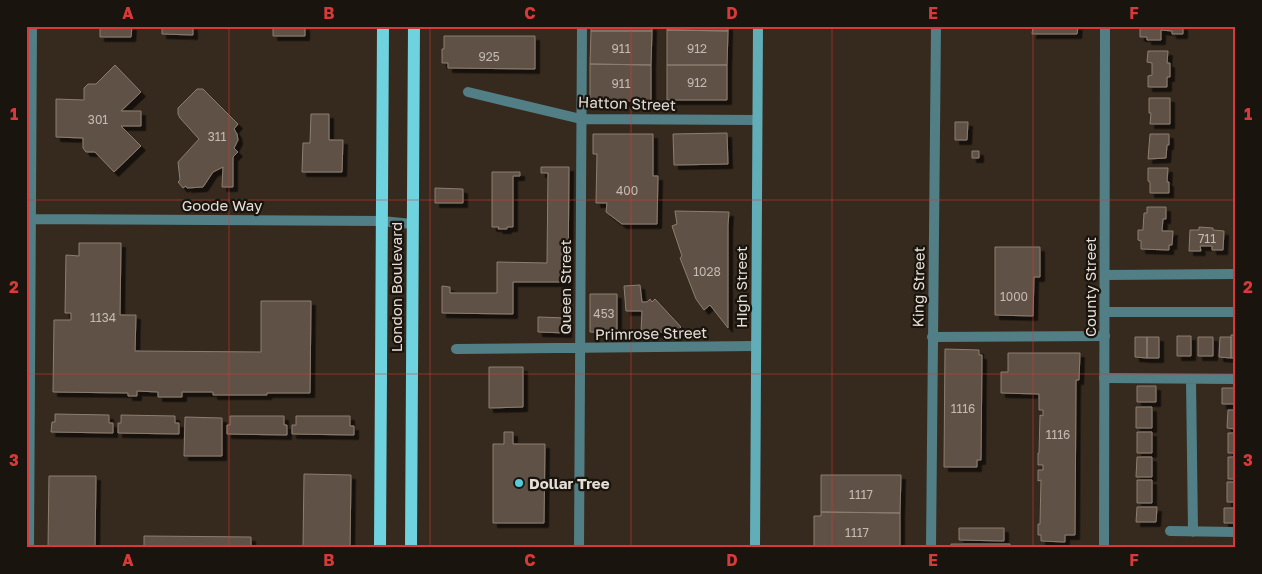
<svg xmlns="http://www.w3.org/2000/svg" width="1262" height="574" font-family="'Golos Text',sans-serif">
	<style>
		.building { fill: #5f5144; stroke: #8c7e70; filter: url(#shadow) }
		.lines { fill: none; stroke-linecap: round; stroke-linejoin: round }
		.minor { stroke: #527f85; stroke-width: 10 }
		.tertiary { stroke: #527f85; stroke-width: 10 }
		.secondary { stroke: #62aeb8; stroke-width: 10 }
		.primary { stroke: #6ed2df; stroke-width: 12 }
		.grid { fill: none; stroke: #d83a39; stroke-width: 1; stroke-opacity: 0.55 }
		.poi-dot { fill: #53cbda; stroke: #19140e; stroke-width: 2 }
		.labels { text-anchor: middle; dominant-baseline: central; stroke-width: 4.5; stroke-linejoin: round; paint-order: stroke }
		.number-label { font-size: 12px; fill: #c4bbb2 }
		.street-label { font-size: 15px; fill: #e6ded6; stroke: #19140e }
		.poi-label { font-size: 15px; font-weight: bold; fill: #e6ded6; stroke: #19140e; text-anchor: start }
		.neatline { fill: none; stroke: #d83a39; stroke-width: 2 }
		.grid-label { font-size: 16px; text-anchor: middle; font-weight: bold; fill: #d83a39 }
	</style>
	<defs>
		<filter id="shadow"><feDropShadow dx="4.5" dy="4.5" stdDeviation="0" flood-color="#0009"/></filter>
	</defs>
	<rect width="100%" height="100%" fill="#362a1e"/>
	<path class="building" d="M100 26H132L131 37H100Z
		M162 26H193V35L162 34Z
		M273 26H305V36H273Z
		M591 26H652V31H591Z
		M667 26H728V31L667 30Z
		M1033 26H1078L1077 34H1032Z
		M1140 26H1183V34H1172V31L1161 30V40H1147V37H1140Z
		M667 30 728 31 727 65H667Z
		M591 31H652L651 65 590 64Z
		M444 36H535V69L448 68V63H442V49H444Z
		M1148 51H1168L1167 63H1170V77H1167V87H1148V76L1152 75V63L1147 62Z
		M590 64 651 65V101H590Z
		M115 65 141 92 121 111H141V126H121L141 146 114 172 95 152H86L83 148V138L56 137V99L84 100V88L88 84H96Z
		M667 65H727V100H667Z
		M197 89H203L238 124 234 129 237 134 238 140 234 148 238 152 233 157V187H222L223 167 213 172 203 187 187 188 186 186 183 188 178 182 180 180 178 162 199 139 180 118 178 114V108Z
		M1149 98H1170V124H1150L1151 113H1149Z
		M311 114H329V140H343L342 172H302L303 143H310Z
		M955 122H968L967 140H955Z
		M727 133 728 164 674 165 673 134Z
		M593 134H653V176H658L657 224H622L606 212 607 203H596L597 154H593Z
		M1150 134H1169V145H1167L1166 158 1148 159Z
		M972 151H979V158H972Z
		M541 167H569L568 282H513V314L442 313V286L450 287V293H497V262L547 263 548 173H541Z
		M1148 168H1168L1167 182H1169V193H1150V182L1148 181Z
		M492 172H520V176H513V227H507V229H498L499 227H492Z
		M435 188 463 189V203H435Z
		M1147 207H1166V219H1163L1162 231H1173L1172 245H1169V250L1141 249V241L1138 240V230H1143L1144 213H1147Z
		M675 211 729 212 728 225V328L710 305 704 310 696 299 680 258 682 256 672 226 677 224Z
		M1199 227 1213 228V230L1224 231 1223 250H1212V246H1200L1201 251H1189L1190 230H1199Z
		M1235 230H1236V251H1234Z
		M79 243H121L120 315H136L135 351 261 352V301H311L310 393H267V395H213V392H182V397H158V392L137 391V396H128V393L53 392 54 320H71V313H65L66 255 79 256Z
		M995 247H1040V277H1034L1033 316 995 315Z
		M640 285 642 302H647L650 299 652 302 655 299 681 327 676 332H641L642 311H626L624 286Z
		M590 294H617V333L590 332Z
		M538 317 567 318V333L538 332Z
		M1231 335H1236V361H1235V358H1231Z
		M1177 336H1191V356H1177Z
		M1135 337H1147V358L1135 357Z
		M1147 337H1159V358H1147Z
		M1198 337H1213V356H1198Z
		M1220 337H1231V358L1219 357Z
		M945 349 979 350V355H982L981 460H977V467H944Z
		M1008 353H1080L1079 380H1076L1075 535H1065V542L1041 541V535H1038V524H1040L1041 480 1038 481V470H1043V465H1038V453H1039L1040 415 1043 416V410H1039V394L1001 393V372H1008Z
		M489 367H523V407L489 408Z
		M1137 386H1156V402H1137Z
		M1222 388H1236V404H1222Z
		M1136 407H1152V428H1136Z
		M1228 410H1236V429L1227 428Z
		M55 414 109 415V423H113V433L51 432 52 422H55Z
		M121 415 175 416V423H179V434L118 433V423H121Z
		M230 416H284V425H287V435L227 434V425H230Z
		M296 416H350V426H354V435L292 434V425H296Z
		M185 417 222 418V456H184Z
		M504 432H513V444H545L544 523H493V444H504Z
		M1137 432H1152V453H1137Z
		M1228 433H1236V453H1228Z
		M1137 457H1152V477H1136Z
		M1228 457H1236V479H1228Z
		M304 474 351 475 350 548H303Z
		M821 475H901L900 513 821 512Z
		M49 476H96L95 548H48Z
		M1137 480H1152V503H1137Z
		M1227 482H1236V502H1227Z
		M1137 507H1157L1156 522H1136Z
		M1224 508H1236V523H1224Z
		M821 512 900 513V548H814V516H821Z
		M959 528H1004V541L959 540Z
		M144 536 251 537V548H144Z
		M951 544H1010V548H951Z
		M1027 546H1070V548H1027Z"/>
	<g class="lines">
		<path class="minor" d="M468 92 581 119 757 120
			M31 219 382 221 412 224
			M1105 275 1236 274
			M1105 312H1236
			M932 337 1105 336
			M456 349 756 346
			M1104 378 1236 379
			M1191 379 1193 532
			M1170 531 1236 532
			M29 548 32 26
			M579 548 582 26
			M931 548 936 26"/>
		<path class="tertiary" d="M1104 548 1105 26"/>
		<path class="secondary" d="M755 548 758 26"/>
		<path class="primary" d="M380 548 383 26
			M411 548 414 26"/>
	</g>
	<path class="grid" d="M229 26V548M430 26V548M631 26V548M832 26V548M1033 26V548M26 200H1236M26 374H1236"/>
	<circle class="poi-dot" cx="519" cy="483" r="5"/>
	<g class="labels">
		<g class="number-label">
			<text x="621" y="48">911</text>
			<text x="697" y="48">912</text>
			<text x="489" y="56">925</text>
			<text x="697" y="82">912</text>
			<text x="621" y="83">911</text>
			<text x="98" y="119">301</text>
			<text x="217" y="136">311</text>
			<text x="627" y="190">400</text>
			<text x="1207" y="238">711</text>
			<text x="707" y="271">1028</text>
			<text x="1014" y="296">1000</text>
			<text x="604" y="313">453</text>
			<text x="103" y="317">1134</text>
			<text x="963" y="408">1116</text>
			<text x="1058" y="434">1116</text>
			<text x="861" y="494">1117</text>
			<text x="857" y="532">1117</text>
		</g>
		<g class="street-label">
			<text transform="translate(627 103) rotate(2)">Hatton Street</text>
			<text x="222" y="205">Goode Way</text>
			<text transform="translate(396 287) rotate(-90)">London Boulevard</text>
			<text transform="translate(565 287) rotate(-90)">Queen Street</text>
			<text transform="translate(741 287) rotate(-90)">High Street</text>
			<text transform="translate(918 287) rotate(-89)">King Street</text>
			<text transform="translate(1090 287) rotate(-90)">County Street</text>
			<text transform="translate(651 333) rotate(-1)">Primrose Street</text>
		</g>
		<g class="poi-label">
			<text x="529" y="483">Dollar Tree</text>
		</g>
	</g>
	<rect width="1262" height="574" fill="none" stroke="#19140e" stroke-width="55"/>
	<rect x="28" y="28" width="1206" height="518" class="neatline"/>
	<g class="grid-label">
		<text x="128" y="19">A</text>
		<text x="329" y="19">B</text>
		<text x="530" y="19">C</text>
		<text x="732" y="19">D</text>
		<text x="933" y="19">E</text>
		<text x="1134" y="19">F</text>
		<text x="14" y="120">1</text>
		<text x="1248" y="120">1</text>
		<text x="14" y="293">2</text>
		<text x="1248" y="293">2</text>
		<text x="14" y="466">3</text>
		<text x="1248" y="466">3</text>
		<text x="128" y="566">A</text>
		<text x="329" y="566">B</text>
		<text x="530" y="566">C</text>
		<text x="732" y="566">D</text>
		<text x="933" y="566">E</text>
		<text x="1134" y="566">F</text>
	</g>
</svg>
